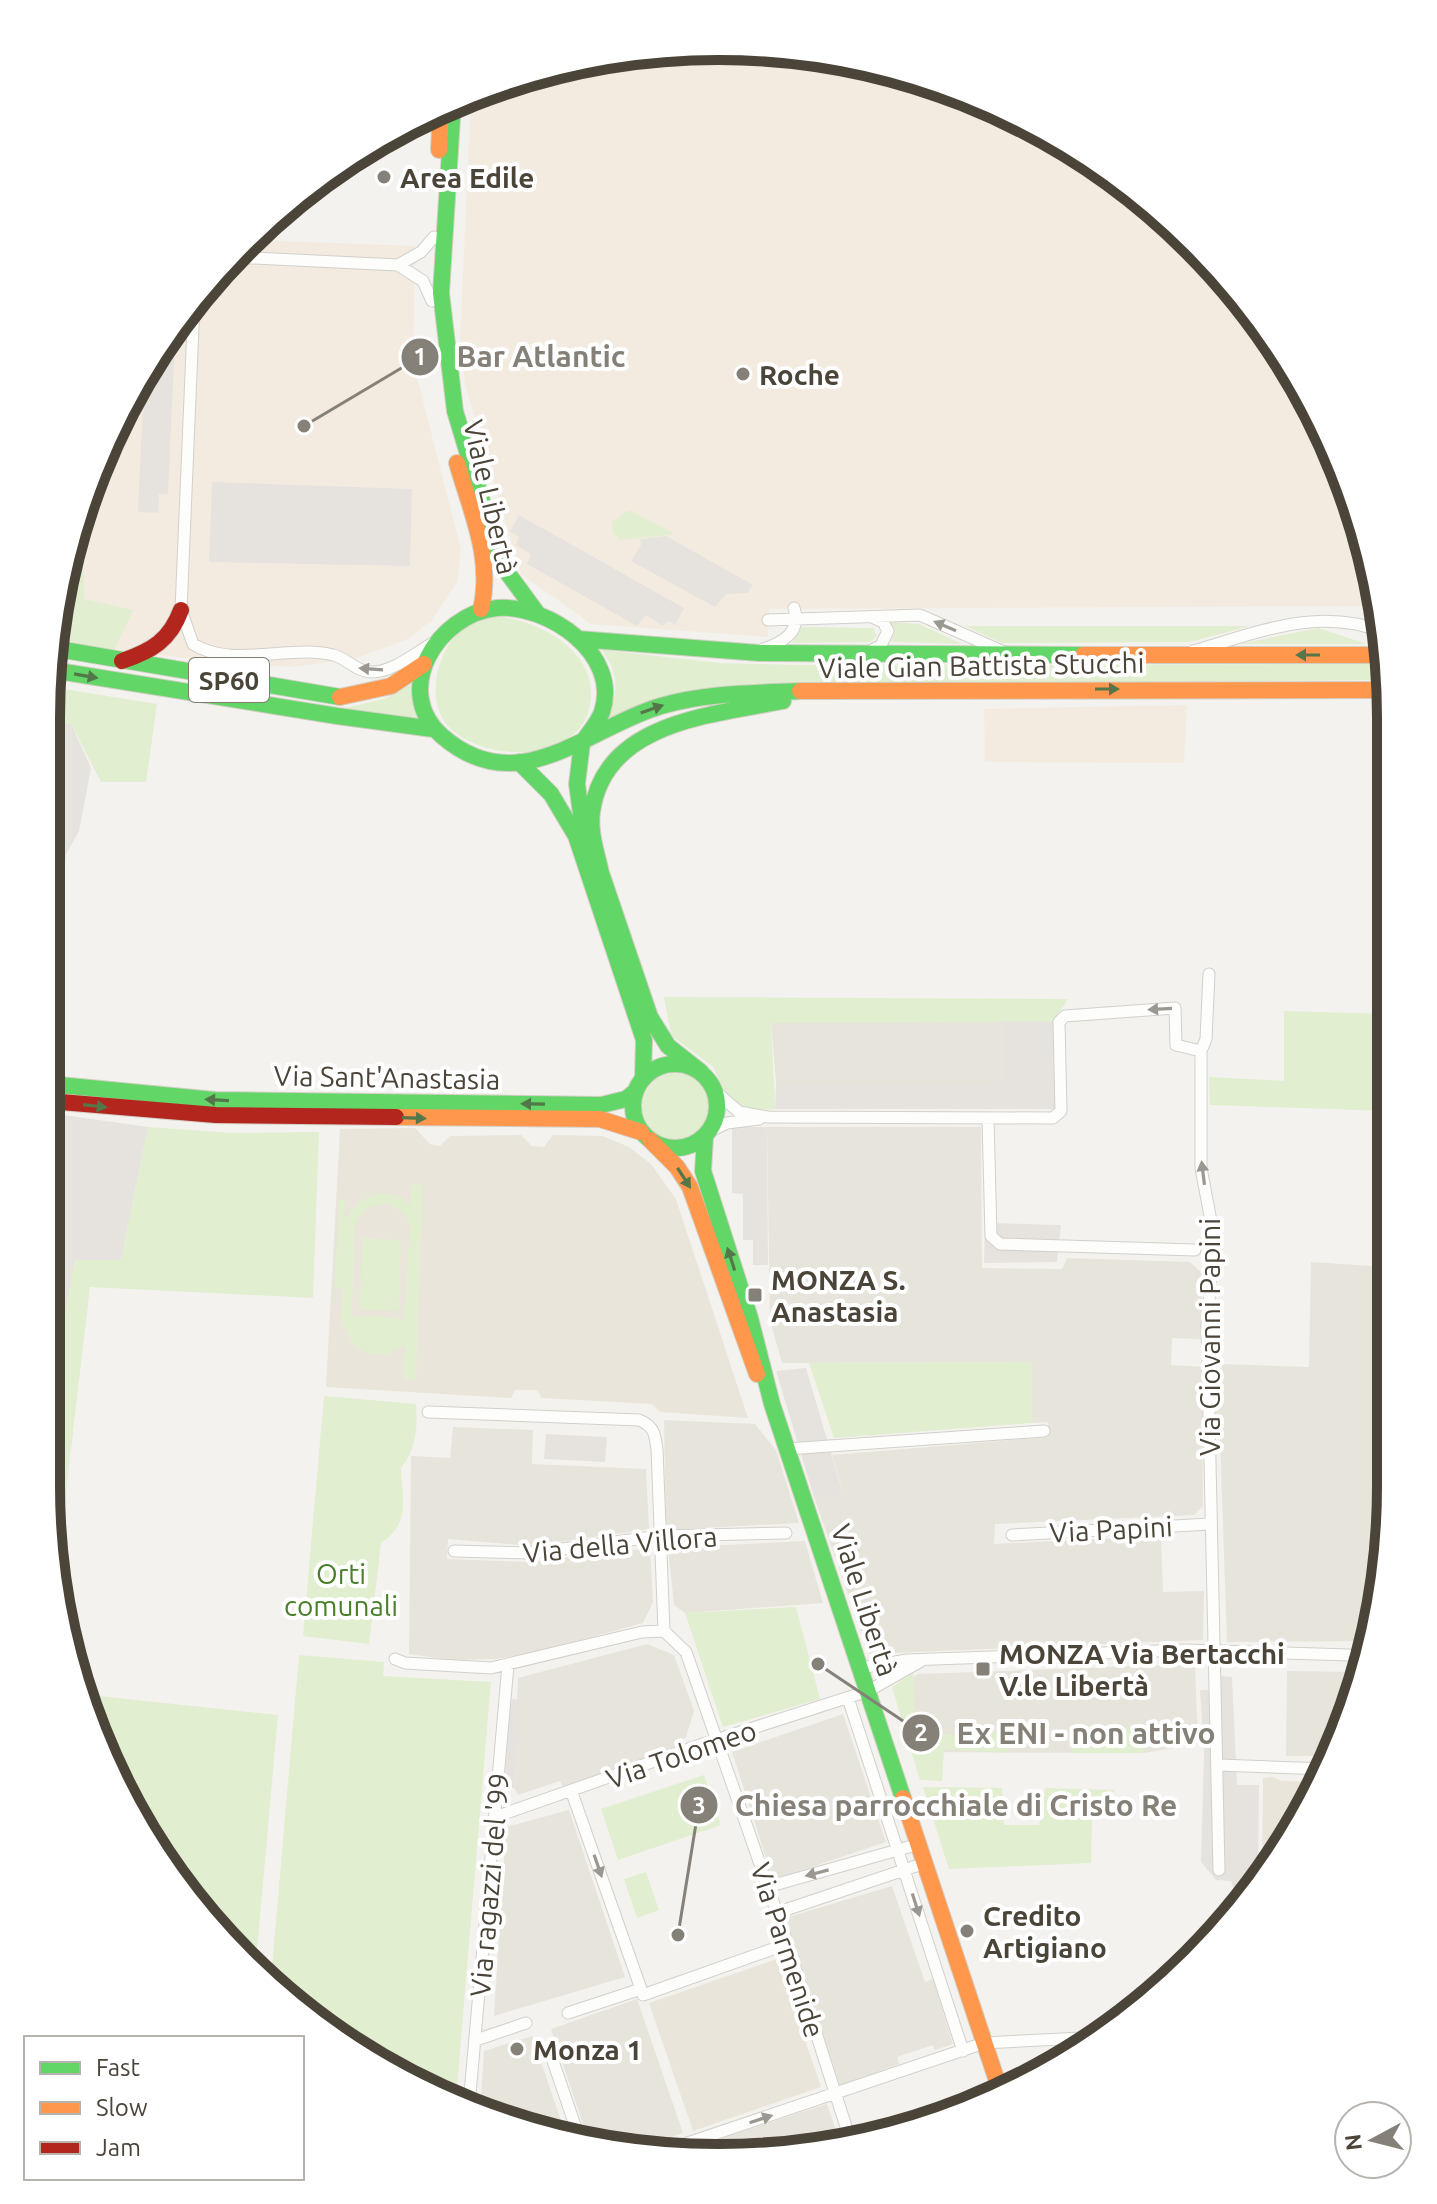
<svg xmlns="http://www.w3.org/2000/svg" width="1437" height="2204" font-family="Ubuntu,sans-serif">
	<style>
		.residential { fill: #e7e4dc }
		.commercial { fill: #f3ebdf }
		.industrial { fill: #e6e2de }
		.education { fill: #eae5da }
		.green { fill: #e1eecf; fill-rule: evenodd }
		.parking { fill: #e6e3df }
		.lines { fill: none; stroke-linecap: round; stroke-linejoin: round }
		.street-casing { stroke: #d2d0cb; stroke-width: 13 }
		.fast-casing { stroke: #d3cfc5; stroke-width: 18 }
		.slow-casing { stroke: #d3cfc5; stroke-width: 18 }
		.jam-casing { stroke: #d3cfc5; stroke-width: 18 }
		.street { stroke: #fdfdfc; stroke-width: 11 }
		.fast { stroke: #63d668; stroke-width: 16 }
		.slow { stroke: #ff974d; stroke-width: 16 }
		.jam { stroke: #b3261e; stroke-width: 16 }
		.oneway { fill: #9b9791 }
		.oneway2 { fill: #537749 }
		.poi-dot { fill: #868178; stroke: #fff; stroke-width: 3 }
		.labels { text-anchor: middle; dominant-baseline: central; stroke-width: 8; stroke-linejoin: round; paint-order: stroke }
		.shield { fill: #fff; stroke: #817c74; stroke-width: 2 }
		.shield-label { font-size: 26px; font-weight: bold; fill: #4b4439 }
		.poi-label { font-size: 28px; font-weight: bold; fill: #4b4439; stroke: #fff; text-anchor: start }
		.street-label { font-size: 28px; fill: #4b4439; stroke: #fff }
		.park-label { font-size: 28px; fill: #4a7f2a; stroke: #fff }
		.rim { fill: none; stroke: #4b4439; stroke-width: 10 }
		.leader { fill: none; stroke: #868178; stroke-width: 3 }
		.callout-dot { fill: #868178; stroke: #fff; stroke-width: 3 }
		.mark-label { font-size: 24px; text-anchor: middle; font-weight: bold; fill: #fff }
		.callout-label { font-size: 30px; text-anchor: middle; font-weight: bold; fill: #868178; stroke: #fff; stroke-width: 8; stroke-linejoin: round; paint-order: stroke }
	</style>
	<rect width="100%" height="100%" fill="#f4f2ee"/>
	<path class="residential" d="M1005 1021V1082H776L771 1022Z
		M767 1127H981L982 1268 1062 1269 1067 1258 1190 1262 1202 1273 1201 1339 1172 1338 1171 1365 1202 1367 1203 1506 1194 1515 995 1524 994 1544 1161 1536 1163 1592 1204 1591 1203 1640 869 1654 814 1497 843 1493 832 1455 1048 1437V1422L1032 1423V1362L782 1363 770 1320Z
		M1311 1262 1387 1267 1385 1543H1375V1608L1365 1641 1227 1642 1220 1438 1215 1437 1214 1431 1213 1404H1221L1222 1364 1309 1367Z
		M664 1420 755 1424 776 1450 799 1523 666 1530Z
		M453 1427 533 1430 532 1464 646 1469 649 1529 530 1546 448 1539 447 1559 527 1562 650 1548 653 1602 643 1623 541 1651 496 1659 452 1660 409 1654 411 1456 450 1458Z
		M805 1541 823 1603 685 1613 674 1605 668 1548Z
		M647 1644 674 1655 694 1711 686 1737 674 1747 563 1788 560 1781 518 1795 514 1788 521 1701 517 1700 518 1678Z
		M1195 1664 1198 1744 1144 1753 915 1752 894 1690 918 1674Z
		M1287 1671 1355 1672 1330 1756H1286Z
		M843 1714 886 1842 773 1880 732 1752Z
		M569 1810 625 1977 494 2016 506 1827Z
		M892 1886 925 1982 933 1979 953 2044 935 2050 933 2045 897 2057 899 2064 840 2086 785 1918Z
		M637 1999 683 2133 636 2149 588 2139 551 2029Z
		M532 2036 566 2135 502 2122 480 2110 484 2051Z
		M827 2104 839 2140 699 2154 697 2146Z"/>
	<path class="commercial" d="M674 47 806 52 934 82 1054 136 1162 213 1252 309 1321 421 1368 544 1378 606 769 609 768 637 591 624 521 574 465 384 460 341 471 97 544 69Z
		M251 240 415 246 413 362 461 549 457 582 431 621 408 639 357 658 294 667 228 664 115 649 132 610 84 600 83 527 115 421 213 275Z
		M1187 705 1184 763 985 762 984 709Z"/>
	<path class="industrial" d="M51 721 71 724 91 768 79 831 66 854 50 962Z
		M49 1113 148 1127 121 1260 75 1261 51 1393 47 1392Z"/>
	<path class="education" d="M415 1128 430 1144 440 1146 450 1136 521 1135 532 1146 544 1147 553 1135 603 1136 629 1147 651 1164 676 1199 748 1418 660 1412 652 1404 542 1398 537 1390H515L511 1398 326 1387 340 1129Z
		M1273 1777 1281 1781 1322 1782 1262 1872 1263 1778Z
		M777 1959 821 2087 693 2131 649 2003Z"/>
	<path class="green" d="M629 510 675 534 620 540 612 531V522Z
		M83 527 84 599 133 610 115 649 79 647 52 638Z
		M494 616C536 619 596 649 591 699 589 717 582 729 567 739 537 760 480 755 452 730 425 706 435 658 456 635 466 625 481 621 494 616Z
		M891 622 919 624 962 644 891 642 894 634Z
		M965 626H1250L1190 642 1002 643Z
		M802 627 873 628 877 636 870 642 792 643Z
		M1318 628 1367 644H1240Z
		M602 650 721 663 794 665 1388 664 1390 680 793 685C722 688 675 691 609 718 618 690 619 674 602 650Z
		M412 684 417 719 345 708 384 699Z
		M51 687 157 704 146 782H101L71 724 51 721Z
		M664 997 1068 999 1053 1022 771 1023 775 1109 755 1110 738 1105 725 1092 713 1067 671 1035Z
		M1284 1011 1388 1014 1387 1111 1210 1105 1209 1077 1284 1081Z
		M642 1107a34 34 0 1 1 68 0a34 34 0 1 1-68 0Z
		M148 1127 233 1133 319 1132 313 1298 90 1287 61 1534 54 1533C37 1433 57 1358 75 1260H121Z
		M411 1185H423L416 1380 403 1379 405 1345C388 1358 370 1358 353 1345L341 1320 342 1289 335 1288 339 1199 345 1200 344 1217H347C361 1193 388 1184 410 1205ZM387 1203 403 1212 410 1226 404 1320 374 1315 352 1317 355 1224 367 1208Z
		M362 1238 401 1240 399 1311 360 1310Z
		M1032 1362V1423L834 1438 809 1363Z
		M324 1396 416 1404C418 1428 416 1449 401 1468 402 1501 411 1523 381 1543L369 1644 303 1636Z
		M796 1607 820 1699 723 1727 685 1613Z
		M299 1655 384 1662 383 1676 491 1682 456 2098 309 2019 271 1979Z
		M913 1672 916 1736 1009 1731V1753L944 1749 942 1781 920 1780 892 1687Z
		M80 1694 278 1715 256 1962 160 1859Z
		M1070 1726 1143 1728 1144 1753H1072Z
		M704 1775 721 1825 618 1860 601 1809Z
		M923 1787 1002 1788 1004 1825H1039L1045 1788 1115 1790 1092 1819 1091 1863 949 1869Z
		M646 1872 659 1910 637 1918 624 1879Z"/>
	<path class="parking" d="M170 339H175L168 494H159L158 513 138 512 144 378Z
		M212 482 412 489 410 566 209 562Z
		M519 515 684 608 675 625 668 621 663 626 646 615 637 626 527 564 531 554 516 545 519 537 510 531Z
		M666 536 753 585 748 593 726 594 715 607 631 561 641 545 640 539Z
		M1005 1021 1053 1022 1055 1109H775L776 1082H1005Z
		M732 1127H767L768 1265H753V1240H743V1194L732 1193Z
		M985 1223 1061 1225 1057 1262 984 1263Z
		M806 1368 843 1494 814 1497 776 1371Z
		M546 1434 607 1437 605 1462 544 1459Z
		M1218 1676 1232 1677 1237 1785H1259L1258 1878 1240 1906 1231 1881 1216 1880 1201 1862 1204 1753 1200 1690H1218Z
		M511 1699 522 1700 514 1788 504 1787Z"/>
	<g class="lines">
		<defs>
			<path id="street" d="M232 257 398 265 423 281 432 301
				M398 265 421 252 434 237
				M194 303 181 610 193 644C232 669 290 644 333 655 347 658 356 672 372 672 393 672 415 653 433 643
				M768 620 920 615 1004 652
				M763 649C782 643 802 632 794 608
				M1193 651C1257 633 1318 606 1383 632
				M867 653 881 645 888 631 883 622 872 617
				M1209 974 1206 1039 1201 1051V1168L1214 1237 1207 1326 1219 1870
				M716 1092 739 1112 768 1117 1053 1118 1061 1111 1059 1022 1065 1016 1175 1008 1176 1045 1201 1051
				M988 1118 991 1236 1000 1244 1195 1250
				M710 1131 727 1123 759 1119
				M428 1412 639 1420C654 1426 655 1434 657 1449L664 1631
				M787 1449 1044 1431
				M1012 1535 1210 1524
				M454 1551 532 1553 660 1536 786 1533
				M664 1631 686 1652 783 1930 850 2139
				M395 1659 405 1663 491 1668 642 1632 664 1631
				M860 1668 907 1660 1185 1650 1349 1655
				M848 1698 963 2051
				M1219 1765 1326 1769
				M572 1793 641 1989
				M495 1817 703 1744 868 1691 921 1661
				M767 1887 919 1844
				M776 1913 925 1863
				M568 2013 641 1989 643 1995 787 1944
				M476 2040 526 2023
				M553 2061 579 2137
				M469 2105 508 1665
				M687 2143 691 2155
				M658 2153 984 2043 1101 2037"/>
			<path id="fast" d="M453 103 441 293 455 411 501 564 537 613
				M578 639 759 653 1083 655
				M52 648 340 697
				M52 670 337 716
				M337 716 433 729
				M582 743 577 784 581 814 650 1017 668 1046 701 1072
				M582 743C588 734 598 723 602 712 621 654 548 604 497 608 437 614 391 691 442 736 519 803 588 727 661 706 705 693 754 693 800 691
				M519 762 551 794 576 836 644 1040 643 1078
				M601 873C597 854 589 832 592 812 604 722 712 715 783 701
				M633 1106a42 42 0 1 1 84 0a42 42 0 1 1-84 0Z
				M49 1084 215 1100 601 1105 626 1099 636 1091
				M705 1137 703 1171 750 1318 772 1404 903 1798"/>
			<path id="slow" d="M439 150 441 108
				M457 463C471 512 493 558 481 609
				M1083 655H1386
				M800 691 1390 690
				M340 697 391 686 424 664
				M396 1117 600 1119 641 1132
				M650 1140 677 1167 690 1187 757 1374
				M903 1798 999 2087"/>
			<path id="jam" d="M122 661C152 651 170 640 181 610
				M49 1101 216 1115 396 1117"/>
		</defs>
		<use href="#street" class="street-casing"/>
		<use href="#fast" class="fast-casing"/>
		<use href="#slow" class="slow-casing"/>
		<use href="#jam" class="jam-casing"/>
		<use href="#street" class="street"/>
		<use href="#fast" class="fast"/>
		<use href="#slow" class="slow"/>
		<use href="#jam" class="jam"/>
	</g>
	<defs><path id="oneway-solid" d="M-6-.8H1V-3.2L6.5 0L1 3.2V.8H-6Z" transform="scale(2)"/></defs>
	<g class="oneway">
		<use href="#oneway-solid" transform="translate(945 626) rotate(-157)"/>
		<use href="#oneway-solid" transform="translate(371 669) rotate(-176)"/>
		<use href="#oneway-solid" transform="translate(1160 1009) rotate(177)"/>
		<use href="#oneway-solid" transform="translate(1203 1173) rotate(-97)"/>
		<use href="#oneway-solid" transform="translate(598 1866) rotate(71)"/>
		<use href="#oneway-solid" transform="translate(817 1873) rotate(165)"/>
		<use href="#oneway-solid" transform="translate(916 1905) rotate(72)"/>
		<use href="#oneway-solid" transform="translate(761 2119) rotate(-18)"/>
	</g>
	<g class="oneway2">
		<use href="#oneway-solid" transform="translate(1308 655) rotate(180)"/>
		<use href="#oneway-solid" transform="translate(86 676) rotate(10)"/>
		<use href="#oneway-solid" transform="translate(1107 689)"/>
		<use href="#oneway-solid" transform="translate(652 709) rotate(-19)"/>
		<use href="#oneway-solid" transform="translate(217 1100) rotate(-177)"/>
		<use href="#oneway-solid" transform="translate(533 1104) rotate(-179)"/>
		<use href="#oneway-solid" transform="translate(95 1106) rotate(7)"/>
		<use href="#oneway-solid" transform="translate(414 1118) rotate(2)"/>
		<use href="#oneway-solid" transform="translate(684 1178) rotate(57)"/>
		<use href="#oneway-solid" transform="translate(731 1259) rotate(-108)"/>
	</g>
	<g class="poi-dot">
		<circle cx="384" cy="177" r="8"/>
		<circle cx="743" cy="374" r="8"/>
		<rect x="747" y="1287" width="16" height="16" rx="4"/>
		<rect x="975" y="1661" width="16" height="16" rx="4"/>
		<circle cx="967" cy="1931" r="8"/>
		<circle cx="517" cy="2049" r="8"/>
	</g>
	<g class="labels">
		<rect class="shield" x="189" y="658" width="80" height="44" rx="6"/>
		<g class="shield-label">
			<text x="229" y="680">SP60</text>
		</g>
		<g class="poi-label">
			<text x="400" y="177">Area Edile</text>
			<text x="759" y="374">Roche</text>
			<text x="771" y="1279">MONZA S.<tspan x="771" dy="32">Anastasia</tspan></text>
			<text x="999" y="1653">MONZA Via Bertacchi<tspan x="999" dy="32">V.le Libertà</tspan></text>
			<text x="983" y="1915">Credito<tspan x="983" dy="32">Artigiano</tspan></text>
			<text x="533" y="2049">Monza 1</text>
		</g>
		<g class="street-label">
			<text transform="translate(491 497) rotate(77)">Viale Libertà</text>
			<text transform="translate(981 665) rotate(-1)">Viale Gian Battista Stucchi</text>
			<text transform="translate(387 1077) rotate(1)">Via Sant'Anastasia</text>
			<text transform="translate(1209 1337) rotate(-90)">Via Giovanni Papini</text>
			<text transform="translate(1111 1529) rotate(-3)">Via Papini</text>
			<text transform="translate(620 1544) rotate(-5)">Via della Villora</text>
			<text transform="translate(865 1600) rotate(72)">Viale Libertà</text>
			<text transform="translate(681 1754) rotate(-19)">Via Tolomeo</text>
			<text transform="translate(489 1885) rotate(-85)">Via ragazzi del '99</text>
			<text transform="translate(788 1950) rotate(72)">Via Parmenide</text>
		</g>
		<g class="park-label">
			<text x="341" y="1573">Orti<tspan x="341" dy="32">comunali</tspan></text>
		</g>
	</g>
	<path d="M0 0H1437V2204H0ZM718 60H719A658 658 0 0 1 1377 718V1486A658 658 0 0 1 719 2144H718A658 658 0 0 1 60 1486V718A658 658 0 0 1 718 60Z" fill="#fff" fill-rule="evenodd"/>
	<path class="rim" d="M718 60H719A658 658 0 0 1 1377 718V1486A658 658 0 0 1 719 2144H718A658 658 0 0 1 60 1486V718A658 658 0 0 1 718 60Z"/>
	<path class="leader" d="M304 426L420 357M818 1664L921 1733M678 1935L699 1805"/>
	<g class="callout-dot">
		<circle cx="304" cy="426" r="8"/>
		<circle cx="818" cy="1664" r="8"/>
		<circle cx="678" cy="1935" r="8"/>
		<circle cx="420" cy="357" r="20"/>
		<circle cx="921" cy="1733" r="20"/>
		<circle cx="699" cy="1805" r="20"/>
	</g>
	<g class="mark-label">
		<text x="420" y="365">1</text>
		<text x="921" y="1741">2</text>
		<text x="699" y="1814">3</text>
	</g>
	<g class="callout-label">
		<text x="541" y="367">Bar Atlantic</text>
		<text x="1086" y="1744">Ex ENI - non attivo</text>
		<text x="956" y="1816">Chiesa parrocchiale di Cristo Re</text>
	</g>
	<rect x="24" y="2036" width="280" height="144" fill="#ffffff" stroke="#b7b4b0" stroke-width="2"/>
	<rect x="40" y="2062" width="40" height="12" fill="#63d668" stroke="#b7b4b0" stroke-width="2"/>
	<text x="96" y="2076" font-size="24" fill="#4b4439">Fast</text>
	<rect x="40" y="2102" width="40" height="12" fill="#ff974d" stroke="#b7b4b0" stroke-width="2"/>
	<text x="96" y="2116" font-size="24" fill="#4b4439">Slow</text>
	<rect x="40" y="2142" width="40" height="12" fill="#b3261e" stroke="#b7b4b0" stroke-width="2"/>
	<text x="96" y="2156" font-size="24" fill="#4b4439">Jam</text>
	<g transform="translate(1373 2140) rotate(263)"><circle r="38" fill="#ffffff" stroke="#b7b4b0" stroke-width="2"/>
	<path d="M0-6L14 30L0 20L-14 30Z" fill="#868178"/>
	<text y="-12" font-size="22" font-weight="bold" text-anchor="middle" fill="#4b4439">N</text>
	</g>
</svg>
